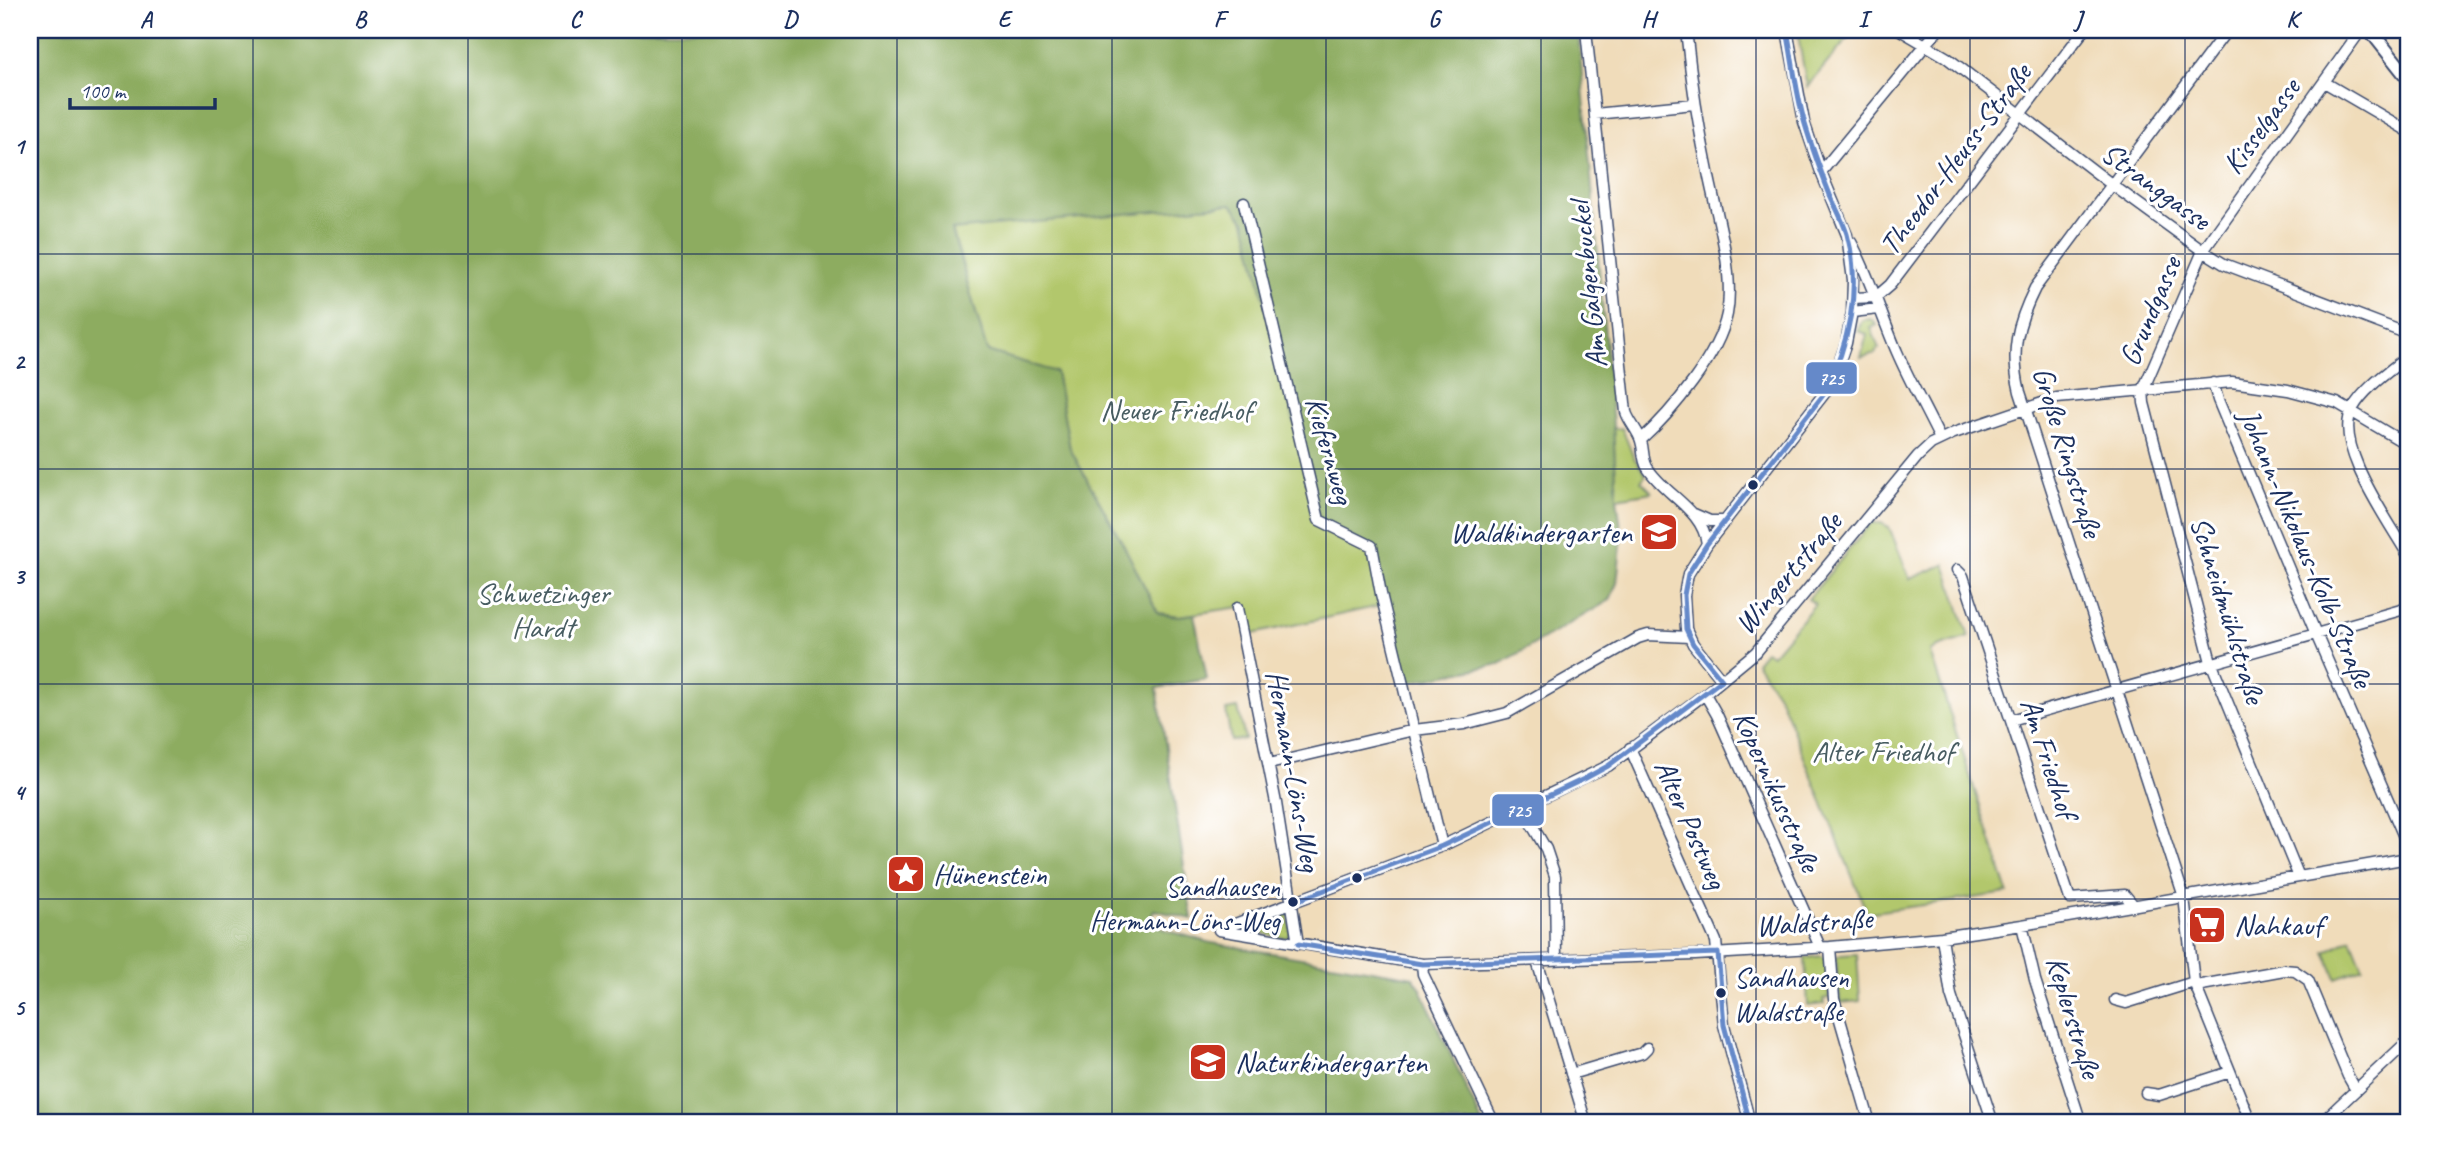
<svg xmlns="http://www.w3.org/2000/svg" width="2438" height="1153" font-family="Caveat,sans-serif">
	<style>
		.green { fill: #b2c76c; stroke: #667b65; stroke-width: 2 }
		.forest { fill: #8dac60; stroke: #546e5f; stroke-width: 2 }
		.lines { fill: none; stroke-linecap: round; stroke-linejoin: round }
		.minor-casing { stroke: #3b496c; stroke-width: 13 }
		.tertiary-casing { stroke: #3b496c; stroke-width: 16 }
		.minor { stroke: #fff; stroke-width: 10 }
		.tertiary { stroke: #fff; stroke-width: 12 }
		.bus-1-casing { stroke: #fff; stroke-width: 10 }
		.bus-1 { stroke: #6589c9; stroke-width: 5 }
		.grid { fill: none; stroke: #1b2f5e; stroke-width: 2; stroke-opacity: 0.55 }
		.bus-dot { fill: #1b2f5e; stroke: #fff; stroke-width: 2.5 }
		.labels { text-anchor: middle; dominant-baseline: central; stroke-width: 6; stroke-linejoin: round; paint-order: stroke }
		.bus-label { font-size: 28px; fill: #1b2f5e; stroke: #fff; text-anchor: end }
		.street-label { font-size: 30px; fill: #1b2f5e; stroke: #fff }
		.park-label { font-size: 30px; fill: #485d62; stroke: #fff }
		.poi-label { font-size: 30px; fill: #1b2f5e; stroke: #fff; text-anchor: start }
		.line-badge { stroke: #fff; stroke-width: 2.5 }
		.badge-label { font-size: 19px; text-anchor: middle; font-weight: bold; fill: #fff }
		.neatline { fill: none; stroke: #1b2f5e; stroke-width: 2.5 }
		.grid-label { font-size: 23px; text-anchor: middle; font-weight: bold; fill: #1b2f5e }
	</style>
	<rect width="100%" height="100%" fill="#fff"/>
	<filter id="ink" filterUnits="userSpaceOnUse"><feTurbulence type="fractalNoise" baseFrequency=".0143" numOctaves="2"/><feDisplacementMap in="SourceGraphic" scale="14" xChannelSelector="R" yChannelSelector="G"/><feConvolveMatrix kernelMatrix="1 2 1 2 8 2 1 2 1" color-interpolation-filters="sRGB"/></filter>
	<filter id="wash" filterUnits="userSpaceOnUse"><feTurbulence type="fractalNoise" baseFrequency=".00686" numOctaves="4" result="noise"/><feDisplacementMap in="SourceGraphic" scale="28" xChannelSelector="R" yChannelSelector="G"/><feGaussianBlur stdDeviation="1.57" result="paint"/><feColorMatrix in="noise" values="0 0 0 0 0 0 0 0 0 0 0 0 0 0 0 0 0 1.4 0 .05"/><feComposite in="paint" operator="in"/></filter>
	<g filter="url(#wash)">
		<rect width="100%" height="100%" fill="#f0dcba"/>
		<path class="green" d="M1797 30H1855L1807 87Z
			M1232 204 1245 221 1371 547 1384 605 1253 634 1247 606 1179 616 1158 614 1123 544 1070 449 1056 372 987 351 952 229Z
			M1871 319 1877 325 1871 328 1879 349 1876 350V353L1861 357 1867 334 1858 331 1862 320Z
			M1622 428 1633 456 1646 475 1641 481 1652 492 1617 498 1613 429Z
			M1871 523H1881L1889 527 1910 579 1945 564 1969 637 1938 647 1930 652 2008 893 1867 913 1780 698 1756 662 1765 651 1772 655 1815 604 1808 599Z
			M1238 708 1245 739 1231 741 1226 710Z
			M1281 911 1288 914 1291 933 1287 938 1233 929Z
			M2351 938 2363 968 2336 978 2325 952Z
			M1857 954 1860 1001 1840 1003 1836 958 1841 955Z
			M1821 956 1826 959 1829 998 1823 999 1824 1004 1808 1006 1805 958Z"/>
		<path class="forest" d="M30 30H1578L1613 425 1617 498 1622 536 1617 583 1610 600 1500 664 1405 683 1371 547 1318 520 1245 221 1232 204 952 230 987 351 1056 372 1070 449 1123 544 1158 613 1179 616 1194 614 1207 679 1157 688 1192 919 1154 910 1149 922 1169 931 1212 943 1413 977 1420 987 1482 1123H30Z"/>
	</g>
	<g filter="url(#ink)">
		<g class="lines">
			<defs>
				<path id="minor" d="M1586 30 1626 412C1629 422 1639 432 1641 441 1644 450 1642 458 1647 467 1664 495 1703 509 1707 544
					M1900 30 1946 57 2111 184 2203 251 2224 264 2408 334
					M2227 30 2035 288C2017 324 2010 352 2020 392L2184 897 2194 982 2251 1123
					M2324 82 2408 131
					M1595 114 1694 104
					M1821 172 1938 30
					M1244 203 1319 520 1372 546 1381 594 1442 846
					M1851 242C1870 277 1881 315 1897 352 1910 382 1926 410 1940 439
					M1853 298 1876 297 1890 285 2084 30
					M1852 312 1879 309
					M2408 356C2390 371 2365 387 2353 408 2331 443 2390 523 2408 555
					M2213 383 2218 400 2316 634 2408 846
					M1641 440C1672 412 1719 355 1727 314 1735 272 1716 214 1708 172 1698 125 1691 78 1686 30
					M1694 514 1710 521H1726
					M1957 570 1963 576 2070 899 2125 895 2134 906
					M1237 608 1276 803 1298 944
					M1722 680 1693 644 1686 629 1684 595 1688 574 1707 544 1824 394 1837 369 1846 343 1852 312 1853 280 1847 235 1821 172 1804 122 1787 30
					M1705 694 1717 715 1820 947
					M2011 720 2408 608
					M1630 748 1716 941 1724 1025 1750 1123
					M1269 764 1414 730 1464 724 1507 713 1638 638 1648 635 1689 637
					M1522 808 1546 849 1555 876 1556 960
					M2299 877 2211 662 2144 403 2143 390 2203 251 2361 30
					M2022 925 2035 980 2081 1123
					M1219 930 1442 846 1608 766 1705 694 1756 652 1918 456 1931 444 1954 433 2057 398 2232 382 2288 390 2337 403 2408 445
					M1219 930 1422 964 1695 955 1830 947 1942 937 2022 925 2408 858
					M1942 937 1951 995 1993 1123
					M1830 947 1834 999 1870 1123
					M1537 961 1586 1123
					M1422 964 1423 974 1494 1123
					M2196 986 2284 970 2295 971 2308 980 2348 1076 2356 1090
					M2115 1000 2126 1003 2194 982
					M1571 1074 1642 1053 1647 1048
					M2146 1093 2159 1095 2230 1072
					M2321 1123 2408 1041"/>
				<path id="tertiary" d="M2370 30 2408 78"/>
			</defs>
			<use href="#minor" class="minor-casing"/>
			<use href="#tertiary" class="tertiary-casing"/>
			<use href="#minor" class="minor"/>
			<use href="#tertiary" class="tertiary"/>
			<defs>
				<path id="bus-1" d="M1722 680 1693 644 1686 629 1684 595 1688 574 1707 544 1824 394C1849 345 1862 288 1847 234 1843 221 1836 208 1830 195 1821 172 1812 148 1805 124 1796 94 1793 61 1787 30
					M1293 902 1442 846 1584 779 1608 766 1722 680
					M1298 944 1422 964 1718 953
					M1718 953 1724 1025 1750 1123"/>
			</defs>
			<use href="#bus-1" class="bus-1-casing"/>
			<use href="#bus-1" class="bus-1"/>
		</g>
	</g>
	<path class="grid" d="M253 30V1123M468 30V1123M682 30V1123M897 30V1123M1112 30V1123M1326 30V1123M1541 30V1123M1756 30V1123M1970 30V1123M2185 30V1123M30 254H2408M30 469H2408M30 684H2408M30 899H2408"/>
	<defs>
		<symbol id="school-square" viewBox="-11 -11 22 22"><rect x="-9" y="-9" width="18" height="18" rx="4" fill="#c8321e" stroke="#fff"/><path d="M0-5L7-2L0 1L-7-2ZM-4 1L0 2.5L4 1V4Q0 6-4 4Z" fill="#fff"/></symbol>
		<symbol id="sight-square" viewBox="-11 -11 22 22"><rect x="-9" y="-9" width="18" height="18" rx="4" fill="#c8321e" stroke="#fff"/><path d="M0-6L1.8-2.2L6-1.7L2.9 1.2L3.7 5.4L0 3.3L-3.7 5.4L-2.9 1.2L-6-1.7L-1.8-2.2Z" fill="#fff"/></symbol>
		<symbol id="supermarket-square" viewBox="-11 -11 22 22"><rect x="-9" y="-9" width="18" height="18" rx="4" fill="#c8321e" stroke="#fff"/><path d="M-6-5.5h2.5l.6 2H6L4.5 2H-2.5L-4.4-4H-6ZM-1.5 3.2a1.3 1.3 0 1 0 .1 0ZM3 3.2a1.3 1.3 0 1 0 .1 0Z" fill="#fff"/></symbol>
	</defs>
	<g fill-rule="evenodd">
		<use href="#school-square" x="1637" y="510" width="44" height="44"/>
		<use href="#sight-square" x="884" y="852" width="44" height="44"/>
		<use href="#supermarket-square" x="2185" y="903" width="44" height="44"/>
		<use href="#school-square" x="1186" y="1040" width="44" height="44"/>
	</g>
	<g class="bus-dot">
		<circle cx="1753" cy="485" r="6"/>
		<circle cx="1357" cy="878" r="6"/>
		<circle cx="1293" cy="902" r="6"/>
		<circle cx="1721" cy="993" r="6"/>
	</g>
	<g class="labels">
		<g class="bus-label">
			<text x="1280" y="886">Sandhausen<tspan x="1280" dy="34">Hermann-Löns-Weg</tspan></text>
			<text x="1734" y="977" text-anchor="start">Sandhausen<tspan x="1734" dy="34">Waldstraße</tspan></text>
		</g>
		<g class="street-label">
			<text transform="translate(2261 126) rotate(-54)">Kisselgasse</text>
			<text transform="translate(1955 159) rotate(-53)">Theodor-Heuss-Straße</text>
			<text transform="translate(2156 186) rotate(36)">Stranggasse</text>
			<text transform="translate(1588 285) rotate(-96)">Am Galgenbuckel</text>
			<text transform="translate(2150 311) rotate(-67)">Grundgasse</text>
			<text transform="translate(1330 450) rotate(74)">Kiefernweg</text>
			<text transform="translate(2068 452) rotate(73)">Große Ringstraße</text>
			<text transform="translate(2306 548) rotate(67)">Johann-Nikolaus-Kolb-Straße</text>
			<text transform="translate(1788 573) rotate(-50)">Wingertstraße</text>
			<text transform="translate(2228 610) rotate(73)">Schneidmühlstraße</text>
			<text transform="translate(2049 758) rotate(72)">Am Friedhof</text>
			<text transform="translate(1294 771) rotate(80)">Hermann-Löns-Weg</text>
			<text transform="translate(1777 791) rotate(66)">Kopernikusstraße</text>
			<text transform="translate(1691 824) rotate(66)">Alter Postweg</text>
			<text transform="translate(1814 922) rotate(-4)">Waldstraße</text>
			<text transform="translate(2074 1017) rotate(73)">Keplerstraße</text>
		</g>
		<g class="park-label">
			<text x="1176" y="410">Neuer Friedhof</text>
			<text x="543" y="593">Schwetzinger<tspan x="543" dy="34">Hardt</tspan></text>
			<text x="1883" y="751">Alter Friedhof</text>
		</g>
		<g class="poi-label">
			<text x="1632" y="532" text-anchor="end">Waldkindergarten</text>
			<text x="933" y="874">Hünenstein</text>
			<text x="2234" y="925">Nahkauf</text>
			<text x="1235" y="1062">Naturkindergarten</text>
		</g>
	</g>
	<g class="line-badge">
		<rect x="1805" y="361" width="53" height="34" rx="7" fill="#6589c9"/>
		<rect x="1491" y="793" width="54" height="34" rx="7" fill="#6589c9"/>
	</g>
	<g class="badge-label">
		<text x="1831" y="385">725</text>
		<text x="1518" y="817">725</text>
	</g>
	<rect width="2438" height="1153" fill="none" stroke="#fff" stroke-width="77"/>
	<path d="M70 98v10h145v-10" fill="none" stroke="#1b2f5e" stroke-width="3.5"/>
	<text x="80" y="98" font-size="21" fill="#1b2f5e" stroke="#ffffff" stroke-width="5" paint-order="stroke">100 m</text>
	<rect x="38" y="38" width="2362" height="1076" class="neatline"/>
	<g class="grid-label">
		<text x="146" y="27">A</text>
		<text x="360" y="27">B</text>
		<text x="575" y="27">C</text>
		<text x="790" y="27">D</text>
		<text x="1004" y="27">E</text>
		<text x="1219" y="27">F</text>
		<text x="1434" y="27">G</text>
		<text x="1648" y="27">H</text>
		<text x="1863" y="27">I</text>
		<text x="2078" y="27">J</text>
		<text x="2292" y="27">K</text>
		<text x="19" y="154">1</text>
		<text x="19" y="369">2</text>
		<text x="19" y="584">3</text>
		<text x="19" y="800">4</text>
		<text x="19" y="1015">5</text>
	</g>
</svg>
